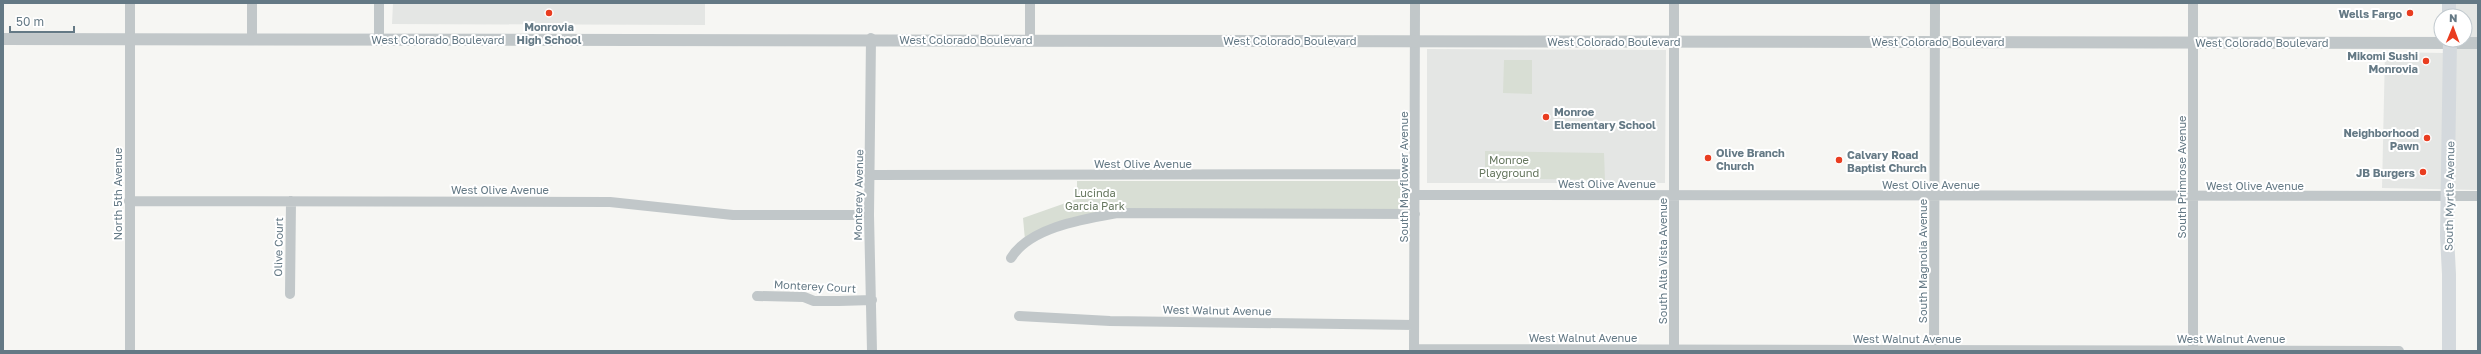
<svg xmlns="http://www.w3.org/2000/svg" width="2481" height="354" font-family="'Golos Text',sans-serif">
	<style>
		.built { fill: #e4e6e4 }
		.green { fill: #d8ded4 }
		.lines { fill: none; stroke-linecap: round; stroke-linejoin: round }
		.minor { stroke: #c1c7c9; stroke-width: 10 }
		.tertiary { stroke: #c1c7c9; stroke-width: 12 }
		.secondary { stroke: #d4d9dd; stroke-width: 14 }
		.poi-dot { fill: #e93d20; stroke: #fff; stroke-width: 1.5 }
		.labels { text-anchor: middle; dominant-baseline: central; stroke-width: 4; stroke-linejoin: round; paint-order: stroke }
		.poi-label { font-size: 11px; font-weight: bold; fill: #647985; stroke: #fff; text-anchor: end }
		.street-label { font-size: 11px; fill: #647985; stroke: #fff }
		.park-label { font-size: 11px; fill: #66775f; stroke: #fff }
	</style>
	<rect width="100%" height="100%" fill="#f6f6f3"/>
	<path class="built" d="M393 3H705V25L392 24Z
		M2442 3H2478V190L2382 188 2385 52 2443 53V40H2465V16H2442Z
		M1427 49 1666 50 1665 183H1427Z"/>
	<path class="green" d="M1504 60H1532V94L1503 93Z
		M1485 151 1604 153 1605 180 1485 178Z
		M1077 181H1406V209L1118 212 1025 240 1023 218 1077 199Z"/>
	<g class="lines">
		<path class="minor" d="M130 3V351
			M2193 3V351
			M252 38V3
			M379 38V3
			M871 38 869 215 872 351
			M1030 40V3
			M871 175 1414 174
			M1415 195 2478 196
			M129 201 610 202 733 215H869
			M1011 258C1030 227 1084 219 1118 213L1415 214
			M290 294 291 201
			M757 296 804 297 814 301H839L872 300
			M1019 316 1110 321 1414 325
			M1414 349 2399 351
			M1414 351 1415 3
			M1674 351V3
			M1934 351 1935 3"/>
		<path class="tertiary" d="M3 39 2478 43"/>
		<path class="secondary" d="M2449 3V16
			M2449 351V274L2447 236 2450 40"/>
	</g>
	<g class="poi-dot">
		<circle cx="549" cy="13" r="4"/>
		<circle cx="2410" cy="13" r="4"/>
		<circle cx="2426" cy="61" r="4"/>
		<circle cx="1546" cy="117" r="4"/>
		<circle cx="2427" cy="138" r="4"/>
		<circle cx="1708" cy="158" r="4"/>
		<circle cx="1839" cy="160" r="4"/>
		<circle cx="2423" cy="172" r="4"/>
	</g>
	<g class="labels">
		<g class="poi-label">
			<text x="2402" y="13">Wells Fargo</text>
			<text x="549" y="26" text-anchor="middle">Monrovia<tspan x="549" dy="13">High School</tspan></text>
			<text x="2418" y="55">Mikomi Sushi<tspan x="2418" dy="13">Monrovia</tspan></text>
			<text x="1554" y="111" text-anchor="start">Monroe<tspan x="1554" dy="13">Elementary School</tspan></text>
			<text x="2419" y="132">Neighborhood<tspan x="2419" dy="13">Pawn</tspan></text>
			<text x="1716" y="152" text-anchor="start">Olive Branch<tspan x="1716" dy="13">Church</tspan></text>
			<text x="1847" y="154" text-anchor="start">Calvary Road<tspan x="1847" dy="13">Baptist Church</tspan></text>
			<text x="2415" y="172">JB Burgers</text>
		</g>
		<g class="street-label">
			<text x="438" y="39">West Colorado Boulevard</text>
			<text x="966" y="39">West Colorado Boulevard</text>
			<text x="1290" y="40">West Colorado Boulevard</text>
			<text x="1614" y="41">West Colorado Boulevard</text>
			<text x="1938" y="41">West Colorado Boulevard</text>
			<text x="2262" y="42">West Colorado Boulevard</text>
			<text x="1143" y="163">West Olive Avenue</text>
			<text transform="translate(1403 177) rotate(-90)">South Mayflower Avenue</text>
			<text transform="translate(2181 177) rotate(-90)">South Primrose Avenue</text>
			<text x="1607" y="183">West Olive Avenue</text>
			<text x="1931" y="184">West Olive Avenue</text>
			<text x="2255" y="185">West Olive Avenue</text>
			<text x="500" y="189">West Olive Avenue</text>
			<text transform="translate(117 194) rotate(-90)">North 5th Avenue</text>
			<text transform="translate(858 195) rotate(-89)">Monterey Avenue</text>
			<text transform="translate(2449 196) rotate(-89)">South Myrtle Avenue</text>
			<text transform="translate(278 247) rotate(-89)">Olive Court</text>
			<text transform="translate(1662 261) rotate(-90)">South Alta Vista Avenue</text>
			<text transform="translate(1922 261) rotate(-90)">South Magnolia Avenue</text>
			<text transform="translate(815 286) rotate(3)">Monterey Court</text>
			<text transform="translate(1217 310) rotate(1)">West Walnut Avenue</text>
			<text x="1583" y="337">West Walnut Avenue</text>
			<text x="1907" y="338">West Walnut Avenue</text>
			<text x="2231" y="338">West Walnut Avenue</text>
		</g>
		<g class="park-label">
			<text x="1509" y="159">Monroe<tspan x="1509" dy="13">Playground</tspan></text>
			<text x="1095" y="192">Lucinda<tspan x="1095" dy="13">Garcia Park</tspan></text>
		</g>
	</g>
	<rect width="2481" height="354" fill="none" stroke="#647985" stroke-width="8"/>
	<g transform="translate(2453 28) rotate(1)"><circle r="19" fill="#ffffff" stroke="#c1c9ce"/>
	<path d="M0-3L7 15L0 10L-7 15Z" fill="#e93d20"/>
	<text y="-6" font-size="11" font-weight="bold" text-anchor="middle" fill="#647985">N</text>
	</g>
	<path d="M10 26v6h64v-6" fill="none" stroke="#647985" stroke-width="2"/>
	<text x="16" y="26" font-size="12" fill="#647985" stroke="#ffffff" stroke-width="3" paint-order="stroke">50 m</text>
</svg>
